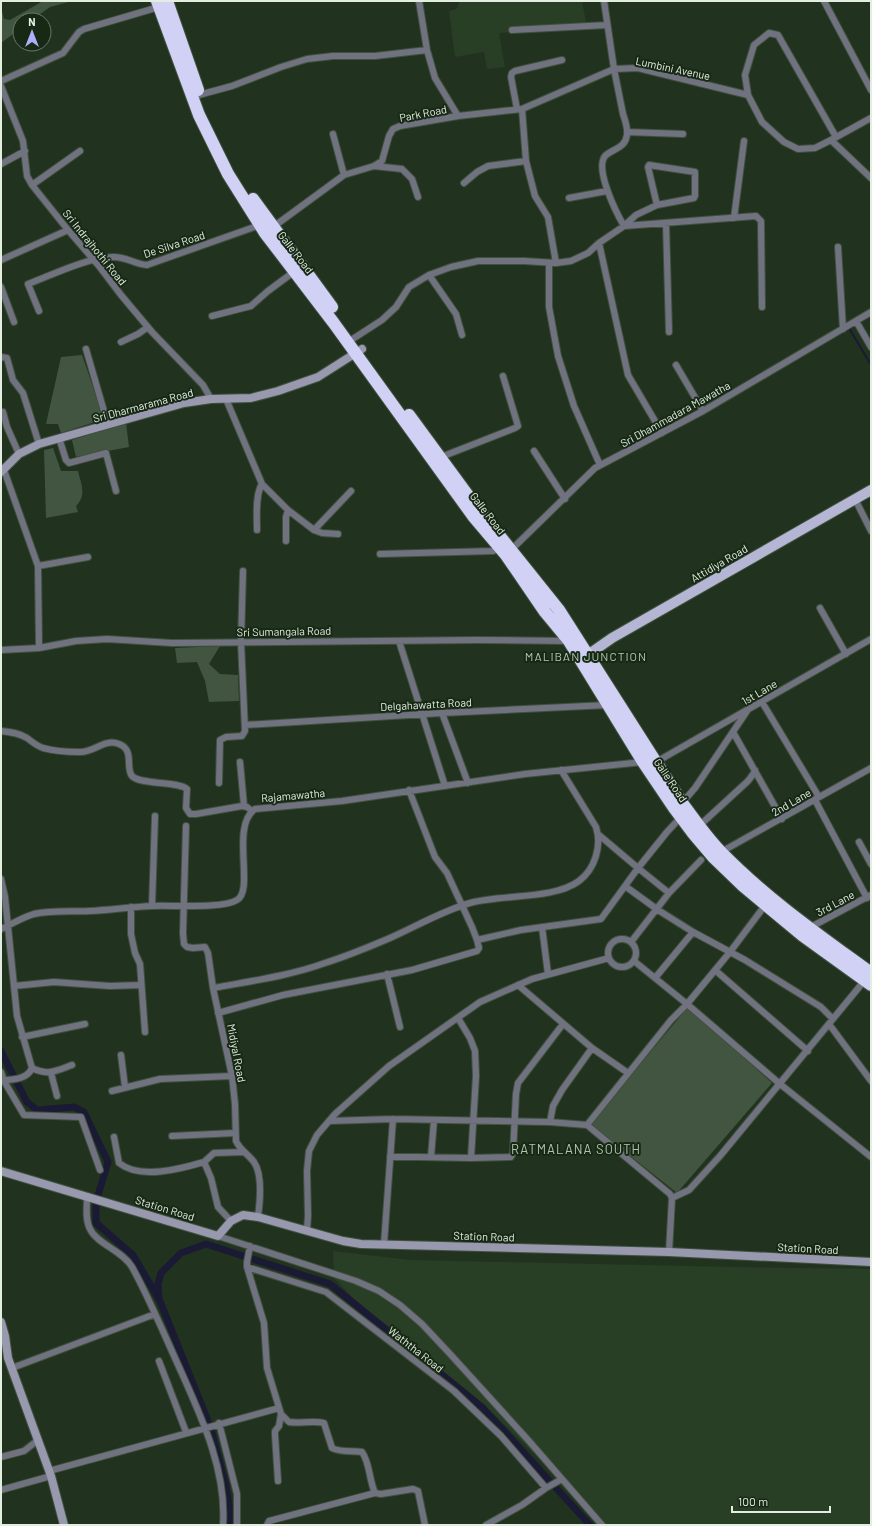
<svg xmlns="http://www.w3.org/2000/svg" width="872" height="1526" font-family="Barlow,sans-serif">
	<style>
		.built { fill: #283e25 }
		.green { fill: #425540 }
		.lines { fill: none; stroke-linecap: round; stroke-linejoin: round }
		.stream { stroke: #1b1a34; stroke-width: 2 }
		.canal { stroke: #1b1a34; stroke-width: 7 }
		.street-casing { stroke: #40513e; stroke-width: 8 }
		.secondary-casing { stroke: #40513e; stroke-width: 10 }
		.primary-casing { stroke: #40513e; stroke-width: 12 }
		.highway-casing { stroke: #40513e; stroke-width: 14 }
		.street { stroke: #717280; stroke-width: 6 }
		.secondary { stroke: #9898af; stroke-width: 8 }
		.primary { stroke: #b5b6d3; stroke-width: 10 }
		.highway { stroke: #d0d1f5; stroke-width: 12 }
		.labels { text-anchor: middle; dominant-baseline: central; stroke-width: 4; stroke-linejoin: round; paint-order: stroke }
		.street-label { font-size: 11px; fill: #e3eee1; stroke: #172915 }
		.neighbourhood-label { font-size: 12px; letter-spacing: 1px; fill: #b0c6ad; stroke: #172915 }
		.quarter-label { font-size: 13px; letter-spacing: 1px; fill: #b0c6ad; stroke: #172915 }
	</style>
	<rect width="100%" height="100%" fill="#21331f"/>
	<path class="built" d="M460 1H582L587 27 499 33 505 67 487 69 484 52 455 57 449 11 456 9Z
		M333 1251 410 1260 734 1267 871 1269V1525H601L550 1469 487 1408 367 1313 334 1278Z"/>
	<path class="green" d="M43 1H72L50 7 32 20H20V29L1 43V7L4 19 10 20Z
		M82 355 104 419 61 433 58 424H46L61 357Z
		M126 423 129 447 76 457 72 440Z
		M53 448 61 471H78C81 484 87 495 76 506L78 512 46 518 44 450Z
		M220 646 209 664 220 674 238 675 239 701 209 702 205 681 197 662 177 663 175 648Z
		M688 1007 772 1083 677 1193 590 1124Z"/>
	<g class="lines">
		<path class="stream" d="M849 328 871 365"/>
		<path class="canal" d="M1 1051 27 1102 37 1110 74 1107 84 1112 108 1162 96 1202V1223L133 1255 160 1301 210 1426 226 1486 229 1505V1525
			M159 1297 158 1284 161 1273 181 1253 206 1244 330 1284 483 1408 590 1525"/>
		<defs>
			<path id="street" d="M419 1 427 50 435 78 458 116
				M604 1 614 69 638 68 748 95
				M824 1 871 90
				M512 30 607 25
				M1 81 63 53 79 32 84 29 159 7
				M1 86 23 141 27 176 32 185 68 230 99 266 121 295 152 332 203 385 211 399
				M195 96 232 86 281 67 307 59 333 56H375L427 50
				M517 109 511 77 512 73 515 71 562 60
				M522 109 526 161 535 196 548 217 556 263
				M871 118 831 140 871 178
				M627 132 683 134
				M333 134 344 175
				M831 140 815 148 798 149 784 142 762 122 748 95 745 75 754 45 769 33 778 35 836 137
				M1 164 25 151
				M374 166 402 169 412 179 418 197
				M464 183 477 172 488 166 526 161
				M32 185 80 151
				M569 198 607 191
				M734 218 744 141
				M666 223 669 332
				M273 227 344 175 374 166 382 161 389 136 393 129 400 126 458 116 522 109 614 69C617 84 620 99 623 114 625 120 628 128 627 135 625 148 615 148 606 155 593 167 617 214 624 226L756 216 761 221 762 307
				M599 243 628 375 662 433
				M838 247 843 329
				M1 260 68 230
				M549 263V307L558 356 574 406 600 465
				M429 275 456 314 462 335
				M1 287 14 322
				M39 311 28 284C52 275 88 257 114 257 126 257 135 264 147 265L260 225
				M212 316 251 306 268 291 295 271
				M856 321 871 347
				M121 342 138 334 148 327
				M348 342 382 320 396 307 409 287 429 275 451 267 478 261H524L556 263 571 261 588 253 599 243 624 226 636 215 657 205 694 198 695 196V172L649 165 648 167 657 205
				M86 349 108 425
				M1 357 7 358 13 380 23 393 39 444
				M676 365 703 411
				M226 399 262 484 288 510 314 530
				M3 412 7 427 19 454
				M59 438 66 460 69 463 106 453 116 491
				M534 451 565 499
				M441 457 515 428 518 426 503 376
				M4 470 38 566 39 648
				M855 499 871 531
				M257 530C257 518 255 494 262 484
				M338 534 322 533 314 530 351 491
				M286 541V517L288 510
				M510 551 595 468 703 411 871 312
				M380 554 493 551 502 547
				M38 566 88 557
				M820 608 846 654
				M399 641 445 786
				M1 650 39 648 76 641 107 639 172 643 476 640 568 641
				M762 702 819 797
				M442 713 468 783
				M245 725 442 713 608 705
				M1 731C10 732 19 733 27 738 32 742 37 746 43 748 54 751 68 752 79 752 94 753 104 738 119 744 135 750 125 768 132 776 140 785 178 781 187 789L186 808 190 814H196L242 806 247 807 252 811
				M733 732 782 819
				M240 762 244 806
				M656 762 871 639
				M219 783 220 740 226 737 242 736 245 731 241 642 243 571
				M815 800 867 898
				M682 803 695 788 747 711
				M186 826 183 933 184 944 187 947 193 948 205 947 208 953 213 988 232 1076 235 1104 236 1141C240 1150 248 1154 254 1162 263 1175 260 1202 258 1217
				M699 826 748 781 754 773 755 770
				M599 835 638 868 625 886 658 910 693 932 745 960 821 1007 833 1019
				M859 842 871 864
				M721 852 871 768
				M1 879 5 897 17 1016 32 1068C27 1080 12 1079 1 1081
				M669 893 638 868 667 832 681 817
				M152 906 155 816
				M131 907V934L135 953 140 964 145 1032
				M542 927 548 974
				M809 928 871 895
				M1 929C12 924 23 917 34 914 52 910 71 912 89 911 110 910 131 907 152 906 171 905 223 909 237 900 255 890 230 826 255 809L342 801 525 774 643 762
				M608 953a14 14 0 1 1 28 0a14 14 0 1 1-28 0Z
				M477 940 521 930 601 919 625 886
				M631 942 669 893 701 860
				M634 961 687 1004 780 1084 871 1157
				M715 970 808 1051
				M387 974 400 1027
				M655 978 693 932
				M518 985 592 1048 628 1073
				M14 986 54 982 110 986 141 985
				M213 988C251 981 289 976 325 963 347 956 369 947 390 938 417 926 442 911 470 903 502 894 553 900 579 881 595 869 602 846 596 827L561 770
				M218 1013 283 995 412 970 477 951 479 948 477 940 472 927 447 873 435 857 409 790
				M829 1024 871 1081
				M22 1037 85 1024
				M121 1055 125 1087
				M32 1068C48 1076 56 1071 72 1065
				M1 1072 4 1081 24 1115 81 1117 100 1170
				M51 1073 57 1096
				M112 1091 160 1079 232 1076
				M329 1121 393 1119 550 1122 587 1125 670 1194 672 1198 669 1252
				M550 1122 553 1106 562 1090 592 1048
				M587 1125 671 1020 687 1004 730 952 766 904
				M172 1136 235 1133
				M114 1137 119 1163C140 1180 180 1169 204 1162L211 1178 218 1207 231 1221
				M390 1157H418L471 1158 476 1076 475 1051 470 1038 458 1018
				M431 1157 434 1120
				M471 1158 511 1157 513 1153 516 1094 518 1083 563 1024
				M204 1162 214 1153 244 1152
				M87 1196C87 1206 85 1220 90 1229 97 1244 123 1251 132 1267 148 1296 161 1327 175 1358 198 1410 227 1467 223 1525
				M672 1198 689 1190 720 1156 865 980
				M307 1230 308 1216 307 1171 309 1151 317 1135 335 1114 389 1066 480 1002 532 979 609 958
				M218 1236 356 1281 379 1291 400 1305 422 1324 451 1355 529 1441 602 1525
				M384 1244 393 1119
				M250 1246 247 1262V1267L264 1323 267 1368 281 1414 289 1422C300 1424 313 1420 324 1423L332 1448C341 1453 352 1450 362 1452 370 1463 369 1480 375 1493L381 1494 413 1489 418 1491 425 1525
				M247 1267 326 1292 454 1391 501 1436 546 1488
				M159 1361 186 1432
				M12 1368 155 1314
				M219 1423 237 1494V1525
				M1 1457 24 1451 38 1440
				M49 1471 279 1408
				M278 1481 275 1435V1431L279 1426 281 1414
				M1 1490 51 1476
				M267 1525 269 1521 375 1493
				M486 1525 522 1505 546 1488 562 1479"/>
			<path id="secondary" d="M1 472 19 454 39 444 184 403 211 399 251 398 278 391 318 377 362 349
				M1 1171 218 1236 231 1221 243 1215 258 1217 343 1241 361 1244 669 1252 871 1262
				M1 1322 5 1336 8 1358 51 1476 64 1525"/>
			<path id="primary" d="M582 659 612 638 871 490"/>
			<path id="highway" d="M157 1 199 115 228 174 265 233 333 322 473 516 506 555 545 612 569 641 643 762 674 808 692 832 714 858 743 886 803 936 871 985
				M167 1 198 90
				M253 199 332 307
				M409 415 475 505 559 610 682 803C695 820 707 838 722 853 767 899 819 935 871 973"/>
		</defs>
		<use href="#street" class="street-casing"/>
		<use href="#secondary" class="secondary-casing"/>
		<use href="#primary" class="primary-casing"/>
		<use href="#highway" class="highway-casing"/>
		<use href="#street" class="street"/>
		<use href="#secondary" class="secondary"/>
		<use href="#primary" class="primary"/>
		<use href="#highway" class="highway"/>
	</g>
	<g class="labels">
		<g class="street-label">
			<text transform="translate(673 68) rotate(12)">Lumbini Avenue</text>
			<text transform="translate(423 113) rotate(-11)">Park Road</text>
			<text transform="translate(174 244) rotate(-18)">De Silva Road</text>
			<text transform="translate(95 247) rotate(51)">Sri Indrajhothi Road</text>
			<text transform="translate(296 252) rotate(52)">Galle Road</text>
			<text transform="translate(143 405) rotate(-15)">Sri Dharmarama Road</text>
			<text transform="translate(675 414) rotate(-29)">Sri Dhammadara Mawatha</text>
			<text transform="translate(488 513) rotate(52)">Galle Road</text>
			<text transform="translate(719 563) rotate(-30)">Attidiya Road</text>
			<text transform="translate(284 631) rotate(-1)">Sri Sumangala Road</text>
			<text transform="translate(759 692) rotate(-30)">1st Lane</text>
			<text transform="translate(426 704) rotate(-3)">Delgahawatta Road</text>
			<text transform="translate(671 780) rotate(56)">Galle Road</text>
			<text transform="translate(293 795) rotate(-5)">Rajamawatha</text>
			<text transform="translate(791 802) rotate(-30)">2nd Lane</text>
			<text transform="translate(835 903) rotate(-28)">3rd Lane</text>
			<text transform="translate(237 1053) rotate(79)">Midiyal Road</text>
			<text transform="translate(165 1208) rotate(17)">Station Road</text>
			<text transform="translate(484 1236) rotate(2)">Station Road</text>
			<text transform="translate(808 1248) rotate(3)">Station Road</text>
			<text transform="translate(416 1349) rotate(38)">Waththa Road</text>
		</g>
		<g class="neighbourhood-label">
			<text x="586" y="656">MALIBAN JUNCTION</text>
		</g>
		<g class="quarter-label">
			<text x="576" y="1149">RATMALANA SOUTH</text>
		</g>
	</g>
	<rect width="872" height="1526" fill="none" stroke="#e3eee1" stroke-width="4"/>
	<g transform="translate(32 32)"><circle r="19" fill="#172915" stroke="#697867"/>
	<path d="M0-3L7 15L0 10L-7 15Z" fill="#b0aefa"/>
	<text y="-6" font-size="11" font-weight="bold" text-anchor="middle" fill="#e3eee1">N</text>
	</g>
	<path d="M732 1506v6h98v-6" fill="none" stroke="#e3eee1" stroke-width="2"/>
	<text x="738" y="1506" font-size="12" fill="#e3eee1" stroke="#172915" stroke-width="3" paint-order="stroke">100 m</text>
</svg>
